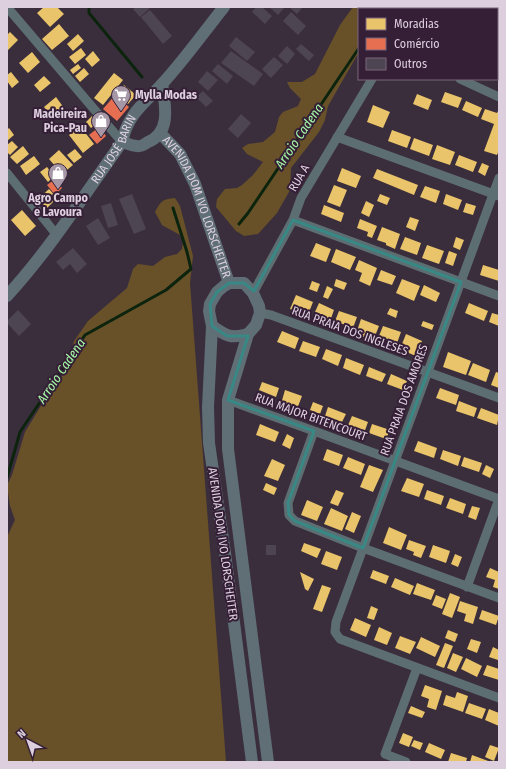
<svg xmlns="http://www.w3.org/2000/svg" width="506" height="769" font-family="'Fira Sans Condensed',sans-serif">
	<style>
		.green { fill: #685128 }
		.homes { fill: #e9c46a }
		.shops { fill: #e76f51 }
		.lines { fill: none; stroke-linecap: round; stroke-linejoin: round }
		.stream { stroke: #0c240d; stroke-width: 3 }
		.building { fill: #4e4552 }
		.street { stroke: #5d6e72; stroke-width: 9 }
		.secondary { stroke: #5f6f75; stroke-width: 12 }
		.marked { fill: none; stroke: #388885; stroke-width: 3; stroke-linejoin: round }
		.labels { text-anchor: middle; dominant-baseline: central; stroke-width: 4; stroke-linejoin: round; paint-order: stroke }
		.poi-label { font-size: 12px; font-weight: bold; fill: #decfdf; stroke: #351f37; text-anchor: start }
		.street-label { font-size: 12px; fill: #decfdf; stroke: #351f37 }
		.water-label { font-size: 13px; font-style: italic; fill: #a5fba5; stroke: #351f37 }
	</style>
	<rect width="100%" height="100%" fill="#3b2e3c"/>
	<path class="green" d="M353 7H385L384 9H359V52L328 106 325 120 319 132 291 168 290 190 277 213 258 234 244 236 236 231 216 207 217 199 225 189 237 188 242 185 253 175 263 162 247 154 242 148 248 144 263 142 275 132 279 117 283 112 298 106 301 99 290 88 287 82H302L315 74 340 25Z
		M175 198 180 206 193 256 190 283 226 762H7V537L15 520 10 506 7 485 12 475 25 432 53 386 71 366 76 358 70 355 74 341 88 321 127 288 133 269 138 264 153 266 165 257 177 254 182 249 183 241 180 235 162 225 155 212C161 201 163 199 175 198Z"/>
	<path class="homes" d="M44 7H57L64 14 50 27 37 13Z
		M462 7H499V28L497 30V9H460Z
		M59 24 69 36 52 50 42 39Z
		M10 32 18 40 7 51V35Z
		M78 34 84 41 73 51 67 44Z
		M81 48 86 55 75 64 69 57Z
		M93 51 100 60 92 67 85 59Z
		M32 52 40 62 28 73 19 63Z
		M78 64 81 68 73 74 70 70Z
		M84 68 89 74 80 82 75 76Z
		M11 72 19 82 12 88 7 81V75Z
		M114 73 123 80 103 105 94 98Z
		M44 76 51 83 40 92 34 85Z
		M124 85 136 95 128 104 116 94Z
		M445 92 462 98 458 108 441 102Z
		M417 94 432 100 428 110 413 104Z
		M56 97 64 108 52 117 44 107Z
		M466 101 482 108 478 117 462 110Z
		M373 105 390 112 383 128 367 122Z
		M485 109 497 113 499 109V150L497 155 484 151 494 124 481 119Z
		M92 116 98 122 91 128 86 122Z
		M80 126 94 144 83 153 69 135Z
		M9 128 14 135 7 141V130Z
		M392 130 411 137 407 148 388 141Z
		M414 138 433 145 429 156 410 149Z
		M12 141 18 147 10 155 7 152V145Z
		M437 145 455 152 450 165 432 159Z
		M23 146 29 154 17 164 10 157Z
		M75 149 82 157 74 163 67 155Z
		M59 150 73 165 62 174 49 159Z
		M459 155 477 162 473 172 455 165Z
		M34 156 40 164 26 175 20 166Z
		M482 163 489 166 485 176 478 172Z
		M47 167 54 176 48 182 40 172Z
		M342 168 361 176 356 188 337 181Z
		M377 169 418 185 414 195 373 178Z
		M334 185 347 190 340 207 327 202Z
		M425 186 440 191 436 203 420 197Z
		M49 189 57 198 47 208 38 199Z
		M380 194 390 198 387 205 377 201Z
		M446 194 462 200 458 210 443 204Z
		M366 201 374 205 369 217 361 213Z
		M466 203 476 206 473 215 463 212Z
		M324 205 344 213 341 222 321 214Z
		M22 210 36 226 25 236 11 220Z
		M410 217 419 220 415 231 406 227Z
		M360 219 377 226 372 238 367 236 368 232 357 228Z
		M382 227 400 234 395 249 386 245V243L377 240Z
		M405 237 421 243 417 255 400 249Z
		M456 237 464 240 460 250 453 247Z
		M316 243 331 249 326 262 310 256Z
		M427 245 444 251 439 264 422 258Z
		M336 249 356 257 350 270 331 262Z
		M449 251 457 254 453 266 445 263Z
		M359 260 377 268 370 286 359 281 362 273 355 270Z
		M483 265 499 270V281L480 275Z
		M381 270 396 276 392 285 377 280Z
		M336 279 347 283 344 290 334 286Z
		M402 279 420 286 414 301 396 293Z
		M312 281 320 284 317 292 309 289Z
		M424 285 440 293 436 302 420 295Z
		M327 286 333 289 328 299 323 297Z
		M296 295 313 302 309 312 304 310 303 314 290 309Z
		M319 303 334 310 330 321 322 318 323 315 315 312Z
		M469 303 488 311 484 321 465 313Z
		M390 308 398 311 396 318 387 314Z
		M339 311 357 317 353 328 335 321Z
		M492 313 499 315V326L489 322Z
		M361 319 379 326 373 341 356 334Z
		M423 321 434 325 432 330 421 326Z
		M383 326 401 332 396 346 388 343 389 340 379 336Z
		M282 331 299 338 295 349 277 342Z
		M406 334 422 341 416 356 404 351 406 346 402 344Z
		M303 341 320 347 316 357 299 351Z
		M326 349 342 355 338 366 322 359Z
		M448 352 471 361 466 375 443 367Z
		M346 358 364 365 360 375 343 368Z
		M473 363 490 370 486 382 468 375Z
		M369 367 386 374 382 382 366 376Z
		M496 372 499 373V388L491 385Z
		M391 374 407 381 403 390 387 384Z
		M262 382 279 388 276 397 259 390Z
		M440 388 459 395 456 405 436 398Z
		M285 390 302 396 297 409 281 404Z
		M459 401 477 408 474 417 456 411Z
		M313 402 323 406 320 414 310 410Z
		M328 407 346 414 342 422 325 416Z
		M481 408 499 415 497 425 477 418Z
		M352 416 368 422 363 436 346 430Z
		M260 424 279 432 275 442 256 435Z
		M372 424 390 430 386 439 369 433Z
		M287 434 294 438 290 449 282 445Z
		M418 441 437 448 434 458 414 451Z
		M327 449 343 455 339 466 323 460Z
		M443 450 461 456 458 466 440 459Z
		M348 457 365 464 361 475 343 468Z
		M464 457 482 463 479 472 461 466Z
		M272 459 285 465 278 481 264 476Z
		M369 465 383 470 373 492 360 487Z
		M486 465 494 469 490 478 482 474Z
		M407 478 424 484 419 497 401 491Z
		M266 483 277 488 274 495 263 490Z
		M336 490 344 493 338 506 330 503Z
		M427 490 444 496 441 505 424 499Z
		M450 498 466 504 463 514 446 508Z
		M307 500 323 507 317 521 301 515Z
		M472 506 480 508 476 520 468 517Z
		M331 508 348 516 342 531 324 524Z
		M352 512 361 516 354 533 345 529Z
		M389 527 407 535 401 550 383 543Z
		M409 540 426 546 421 558 413 555 414 552 406 549Z
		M304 543 321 549 317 558 301 551Z
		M433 545 450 551 446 563 429 557Z
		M326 551 342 557 337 570 321 564Z
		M455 554 462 557 458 567 451 564Z
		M490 568 499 572V589L493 587 495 580 486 577Z
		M373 570 389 576 386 584 370 578Z
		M300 572 314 579 308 591 305 589Z
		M395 578 414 586 410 595 391 587Z
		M417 583 435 590 431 600 413 594Z
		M322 585 331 588 322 612 313 609Z
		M450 593 460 597 452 618 442 614Z
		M436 595 446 599 442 609 432 605Z
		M460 601 478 607 473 624 464 621 466 614 457 611Z
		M371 606 378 609 374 620 367 618Z
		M482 610 499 616 496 625 479 619Z
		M355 618 371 625 366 637 350 630Z
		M379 627 392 633 387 645 374 640Z
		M448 630 458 634 455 642 445 638Z
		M400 636 416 642 410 654 395 648Z
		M421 637 440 646 435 657 416 648Z
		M471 639 481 642 477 653 467 649Z
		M445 643 453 646 444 668 436 665Z
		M493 647 499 650 498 660 489 657Z
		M453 653 463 657 456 672 447 668Z
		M466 658 482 666 477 677 461 669Z
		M487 665 499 669V680L483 675Z
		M425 685 442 691 436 710 427 707 429 699 421 696Z
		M457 692 468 696 463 712 443 705 446 695 455 698Z
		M469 703 486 709 482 719 465 713Z
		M411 706 425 712 422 718 408 713Z
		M489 709 499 713V726L485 720Z
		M403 733 413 737 409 747 399 743Z
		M414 740 423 743 420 750 411 746Z
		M429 743 445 750 441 759 425 752Z
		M490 745 499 748 494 761 485 757Z
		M451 753 467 758 466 762H448Z
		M472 755 491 762H470Z"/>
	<path class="shops" d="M115 95 129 107 117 121 103 109Z
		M99 127 106 136 97 144 89 135Z
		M55 179 62 188 55 195 47 185Z"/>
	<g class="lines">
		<path class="stream" d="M89 7V13L142 77
			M386 9 388 7
			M239 224 248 213 359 48
			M7 478 20 432 85 335 166 290 191 269 187 252 173 208"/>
	</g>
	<path class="building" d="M136 7H151L140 17 133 9Z
		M256 7H262L272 16 265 24 252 12Z
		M269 7H285L278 15Z
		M289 7H303L297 14Z
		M150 10 172 36 163 44 141 17Z
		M291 12 306 26 298 35 283 21Z
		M236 37 255 52 247 61 229 46Z
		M301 44 314 55 309 61 296 49Z
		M287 46 295 54 287 64 278 56Z
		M231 51 263 74 254 86 221 63Z
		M274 57 283 65 271 78 262 69Z
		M218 64 233 76 227 84 212 71Z
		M207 71 218 80 208 91 198 82Z
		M203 91 213 101 206 107 196 97Z
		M241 114 251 123 238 138 228 129Z
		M132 194 146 229 134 234 119 199Z
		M111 203 118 225 108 228 101 206Z
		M98 218 110 238 98 245 86 226Z
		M73 248 87 264 77 273 70 264 63 270 56 262Z
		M18 310 31 324 19 336 7 323V321Z
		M266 545H276V555H266Z"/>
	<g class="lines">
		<path class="street" d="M7 7 122 142
			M420 9 422 7
			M497 72H499
			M460 79 499 97
			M337 137 499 196
			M7 173 56 234
			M499 178 336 622 335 632 340 639 499 698
			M293 220 499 296
			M253 293 293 220 301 198 372 79
			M260 313 271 315 499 398
			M228 400 314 431 499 499 467 587
			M314 431 288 503 289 515 295 521 363 548 499 598
			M406 762 385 754 417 668"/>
		<g class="secondary">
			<path id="s1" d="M160 133 180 154 195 184 229 283"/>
			<path d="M122 142C126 143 132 146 137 146 140 147 145 144 148 142 172 132 165 104 162 84"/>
			<path id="s2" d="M7 296C50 249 85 194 122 142 128 113 145 103 163 83 185 59 204 32 224 7"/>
			<path d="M212 326C226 336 231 339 248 334"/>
			<path d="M252 762 225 553 209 443 208 407 212 326 209 311 210 304 217 292 224 286 229 283H244L253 293 259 306 260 313 256 325 248 334 228 400V449L268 762"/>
		</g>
	</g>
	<path class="marked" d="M293 220 461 282 363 548 295 521 289 515 288 503 314 431 228 400 248 336H227L212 326 210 304 217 292 229 283H244L254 291Z"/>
	<defs>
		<symbol id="supermarket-pin" viewBox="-11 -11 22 30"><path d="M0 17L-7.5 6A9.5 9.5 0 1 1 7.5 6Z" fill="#a597a6" stroke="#351f37"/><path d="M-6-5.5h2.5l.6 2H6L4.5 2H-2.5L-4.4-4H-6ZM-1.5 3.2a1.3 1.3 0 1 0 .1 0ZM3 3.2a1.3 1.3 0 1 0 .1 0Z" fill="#fff"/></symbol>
		<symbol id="shop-pin" viewBox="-11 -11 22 30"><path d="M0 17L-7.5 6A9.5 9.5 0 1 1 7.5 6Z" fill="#a597a6" stroke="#351f37"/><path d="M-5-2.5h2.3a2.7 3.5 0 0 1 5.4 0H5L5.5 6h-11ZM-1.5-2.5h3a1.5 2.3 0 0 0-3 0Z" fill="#fff"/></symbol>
	</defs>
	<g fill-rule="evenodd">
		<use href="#supermarket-pin" x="110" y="84" width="22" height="30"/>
		<use href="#shop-pin" x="90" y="110" width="22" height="30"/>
		<use href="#shop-pin" x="47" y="162" width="22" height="30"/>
	</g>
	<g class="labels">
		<g class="poi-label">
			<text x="135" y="95">Mylla Modas</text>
			<text x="87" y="114" text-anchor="end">Madeireira<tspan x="87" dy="14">Pica-Pau</tspan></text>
			<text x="58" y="198" text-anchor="middle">Agro Campo<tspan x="58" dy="14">e Lavoura</tspan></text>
		</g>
		<g class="street-label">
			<text stroke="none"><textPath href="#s2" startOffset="182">RUA JOSÉ BARIN</textPath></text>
			<text transform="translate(299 178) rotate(-60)">RUA A</text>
			<text stroke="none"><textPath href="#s1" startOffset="84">AVENIDA DOM IVO LORSCHEITER</textPath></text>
			<text transform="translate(350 331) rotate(20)">RUA PRAIA DOS INGLESES</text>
			<text transform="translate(404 400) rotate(-70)">RUA PRAIA DOS AMORES</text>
			<text transform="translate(311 417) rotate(20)">RUA MAJOR BITENCOURT</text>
			<text transform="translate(223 544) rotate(82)">AVENIDA DOM IVO LORSCHEITER</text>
		</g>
		<g class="water-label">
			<text transform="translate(299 136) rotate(-56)">Arroio Cadena</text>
			<text transform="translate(61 371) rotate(-56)">Arroio Cadena</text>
		</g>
	</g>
	<rect width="506" height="769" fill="none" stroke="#decfdf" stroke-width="16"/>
	<rect x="358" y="8" width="140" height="72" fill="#351f37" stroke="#79657a"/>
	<rect x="366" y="18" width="20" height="12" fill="#e9c46a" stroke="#79657a"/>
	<text x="394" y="28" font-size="12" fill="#decfdf">Moradias</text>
	<rect x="366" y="38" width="20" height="12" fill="#e76f51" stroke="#79657a"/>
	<text x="394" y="48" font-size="12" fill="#decfdf">Comércio</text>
	<rect x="366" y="58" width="20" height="12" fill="#4e4552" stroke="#79657a"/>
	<text x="394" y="68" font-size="12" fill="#decfdf">Outros</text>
	<g transform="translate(28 741) rotate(319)" stroke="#351f37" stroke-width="3" paint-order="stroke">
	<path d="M0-3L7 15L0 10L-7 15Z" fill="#decfdf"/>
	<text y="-6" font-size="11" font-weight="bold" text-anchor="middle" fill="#decfdf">N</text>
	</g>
</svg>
